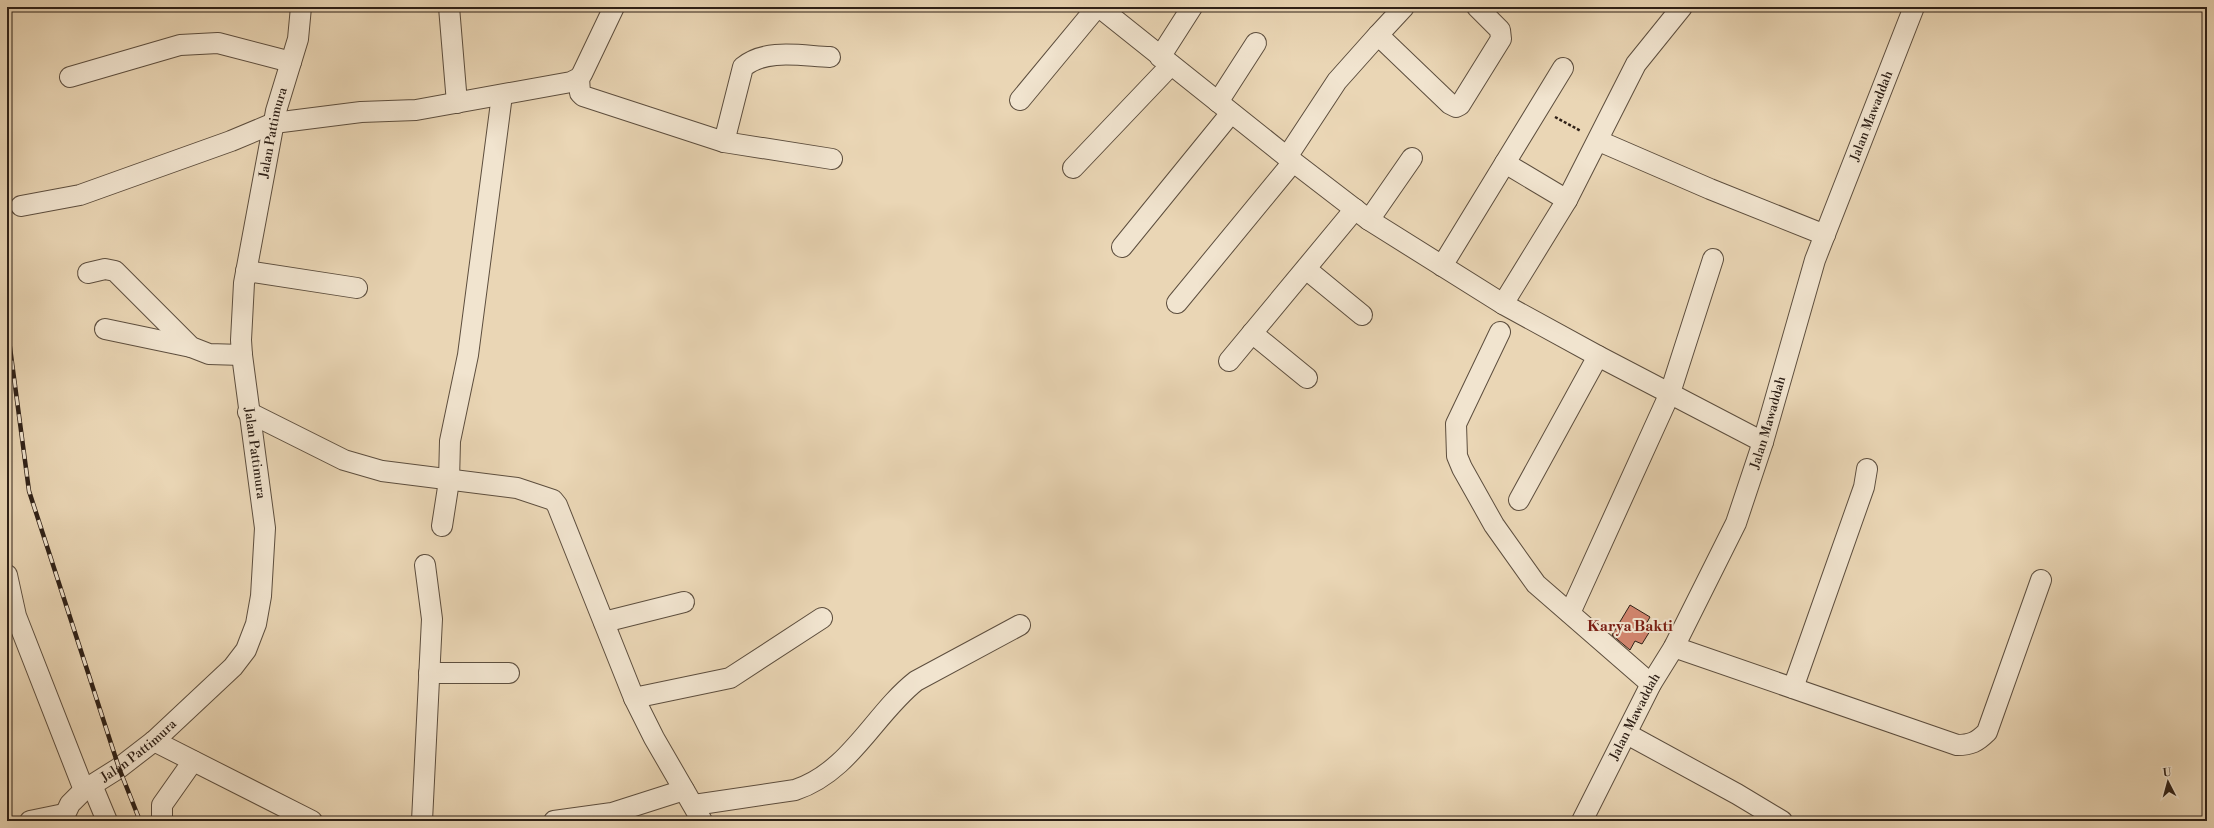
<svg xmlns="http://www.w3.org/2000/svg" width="2214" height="828" font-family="'Libre Bodoni',serif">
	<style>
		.building { fill: #d1856e; stroke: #2e2017 }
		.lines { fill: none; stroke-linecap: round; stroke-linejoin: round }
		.minor-casing { stroke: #5d4e3e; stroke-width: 22 }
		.path { stroke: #2e2017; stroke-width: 2.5; stroke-dasharray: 3 2; stroke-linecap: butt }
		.minor { stroke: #f1e4cf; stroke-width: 20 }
		.rail-casing { stroke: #2e2017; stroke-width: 4.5 }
		.rail { stroke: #f1e4cf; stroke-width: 3; stroke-dasharray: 9; stroke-linecap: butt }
		.labels { text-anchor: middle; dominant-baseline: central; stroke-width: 4; stroke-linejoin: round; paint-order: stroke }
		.street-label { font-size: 13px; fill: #2e2017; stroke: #f1e4cf }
		.quarter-label { font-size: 15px; font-weight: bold; fill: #7a1f14; stroke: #f1e4cf }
	</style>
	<rect width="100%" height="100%" fill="#ead6b5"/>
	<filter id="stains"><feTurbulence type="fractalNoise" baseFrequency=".005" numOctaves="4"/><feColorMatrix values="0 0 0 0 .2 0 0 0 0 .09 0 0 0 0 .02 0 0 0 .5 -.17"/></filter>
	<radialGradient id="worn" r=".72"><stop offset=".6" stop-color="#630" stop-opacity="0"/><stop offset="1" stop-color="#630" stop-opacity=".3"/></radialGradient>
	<path class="building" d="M1630 605 1650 617 1644 628 1650 631 1642 644 1635 641 1630 650 1612 635Z"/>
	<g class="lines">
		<defs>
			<g id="minor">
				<path d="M449 7 457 103"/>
				<path d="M1099 7 1287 157 1369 220 1503 304 1598 356 1763 442"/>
				<path d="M1378 35 1404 7"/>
				<path d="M1160 57 1192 7"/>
				<path d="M1563 68 1505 163 1567 200"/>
				<path d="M70 77 180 45 218 43 291 62"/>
				<path d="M579 78 580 93 583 96 724 142 832 159"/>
				<path d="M1020 100 1097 7"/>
				<path d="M1218 102 1256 43"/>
				<path d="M1599 141 1710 189 1825 235"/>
				<path d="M724 142 743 67C766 48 802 56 830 57"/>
				<path d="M1287 157 1337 81 1378 35 1450 104 1456 107 1460 105 1501 39 1500 30 1477 7"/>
				<path d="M1073 168 1171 65"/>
				<path d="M21 206 80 195 231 141 274 123 361 112 416 110 571 82 579 78 582 74 614 7"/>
				<path d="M1369 220 1412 158"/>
				<path d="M1122 247 1231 113"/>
				<path d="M1442 266 1505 163"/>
				<path d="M1306 269 1362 315"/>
				<path d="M246 271 357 288"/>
				<path d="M88 273 105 269 115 271 191 347 209 354 242 355"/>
				<path d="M1177 303 1293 162"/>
				<path d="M1503 304 1567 200 1636 64 1682 7"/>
				<path d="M105 329 191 347"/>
				<path d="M1500 332 1456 424 1457 456 1462 468 1494 525 1536 584 1651 684"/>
				<path d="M1252 333 1307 378"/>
				<path d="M1229 361 1355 209"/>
				<path d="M248 412 344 460 382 471 517 488 553 500 557 505 634 698 654 738 702 821"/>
				<path d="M1519 500 1598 356"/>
				<path d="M442 526 449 481 450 441 468 355 502 95"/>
				<path d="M7 575 16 616 84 790"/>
				<path d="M1570 613 1670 393 1713 259"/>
				<path d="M604 622 684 602"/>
				<path d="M1674 647 1957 745C1971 745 1977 742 1987 732L2041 580"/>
				<path d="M429 673H509"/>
				<path d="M1793 688 1864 487 1867 469"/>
				<path d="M634 698 730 678 822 618"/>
				<path d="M1627 734 1737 794 1782 821"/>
				<path d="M154 741 312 821"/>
				<path d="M92 785 107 821"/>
				<path d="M694 805 795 790C850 772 874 714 916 681L1020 625"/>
				<path d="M30 821 64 814"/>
				<path id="s1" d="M62 821 70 804 84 790 119 768 154 741 233 667 246 650 256 624 261 596 265 528 242 355 241 340 244 283 276 111 298 39 301 7"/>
				<path d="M162 821V805L193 761"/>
				<path d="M422 821 432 619 425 565"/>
				<path d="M554 821 612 813 684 790"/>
				<path id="s2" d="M1582 821 1651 684 1674 647 1736 523 1763 442 1815 260 1914 7"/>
			</g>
		</defs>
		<use href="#minor" class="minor-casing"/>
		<path class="path" d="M1555 117 1581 131"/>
		<use href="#minor" class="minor"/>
		<defs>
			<path id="rail" d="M7 325 29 491 119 768 140 821"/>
		</defs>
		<use href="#rail" class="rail-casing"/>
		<use href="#rail" class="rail"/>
	</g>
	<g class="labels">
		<g class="street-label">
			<text stroke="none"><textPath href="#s2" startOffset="765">Jalan Mawaddah</textPath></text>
			<text stroke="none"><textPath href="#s1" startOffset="778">Jalan Pattimura</textPath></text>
			<text stroke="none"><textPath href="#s2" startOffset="441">Jalan Mawaddah</textPath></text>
			<text transform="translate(255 453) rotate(82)">Jalan Pattimura</text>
			<text stroke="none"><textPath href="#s2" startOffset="117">Jalan Mawaddah</textPath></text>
			<text stroke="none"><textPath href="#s1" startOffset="106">Jalan Pattimura</textPath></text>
		</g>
		<g class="quarter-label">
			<text x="1630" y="626">Karya Bakti</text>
		</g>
	</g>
	<rect width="2214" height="828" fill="none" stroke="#ead6b5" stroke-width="24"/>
	<rect x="8" y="8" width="2198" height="812" fill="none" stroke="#2e2017" stroke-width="2"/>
	<rect x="12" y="12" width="2190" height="804" fill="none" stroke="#2e2017"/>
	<g transform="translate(2168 782) rotate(354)" stroke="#f1e4cf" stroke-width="3" paint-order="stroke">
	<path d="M0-3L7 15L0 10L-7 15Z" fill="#2e2017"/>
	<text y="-6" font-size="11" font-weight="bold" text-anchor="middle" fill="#2e2017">U</text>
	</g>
	<rect width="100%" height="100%" filter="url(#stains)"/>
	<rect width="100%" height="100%" fill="url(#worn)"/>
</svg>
